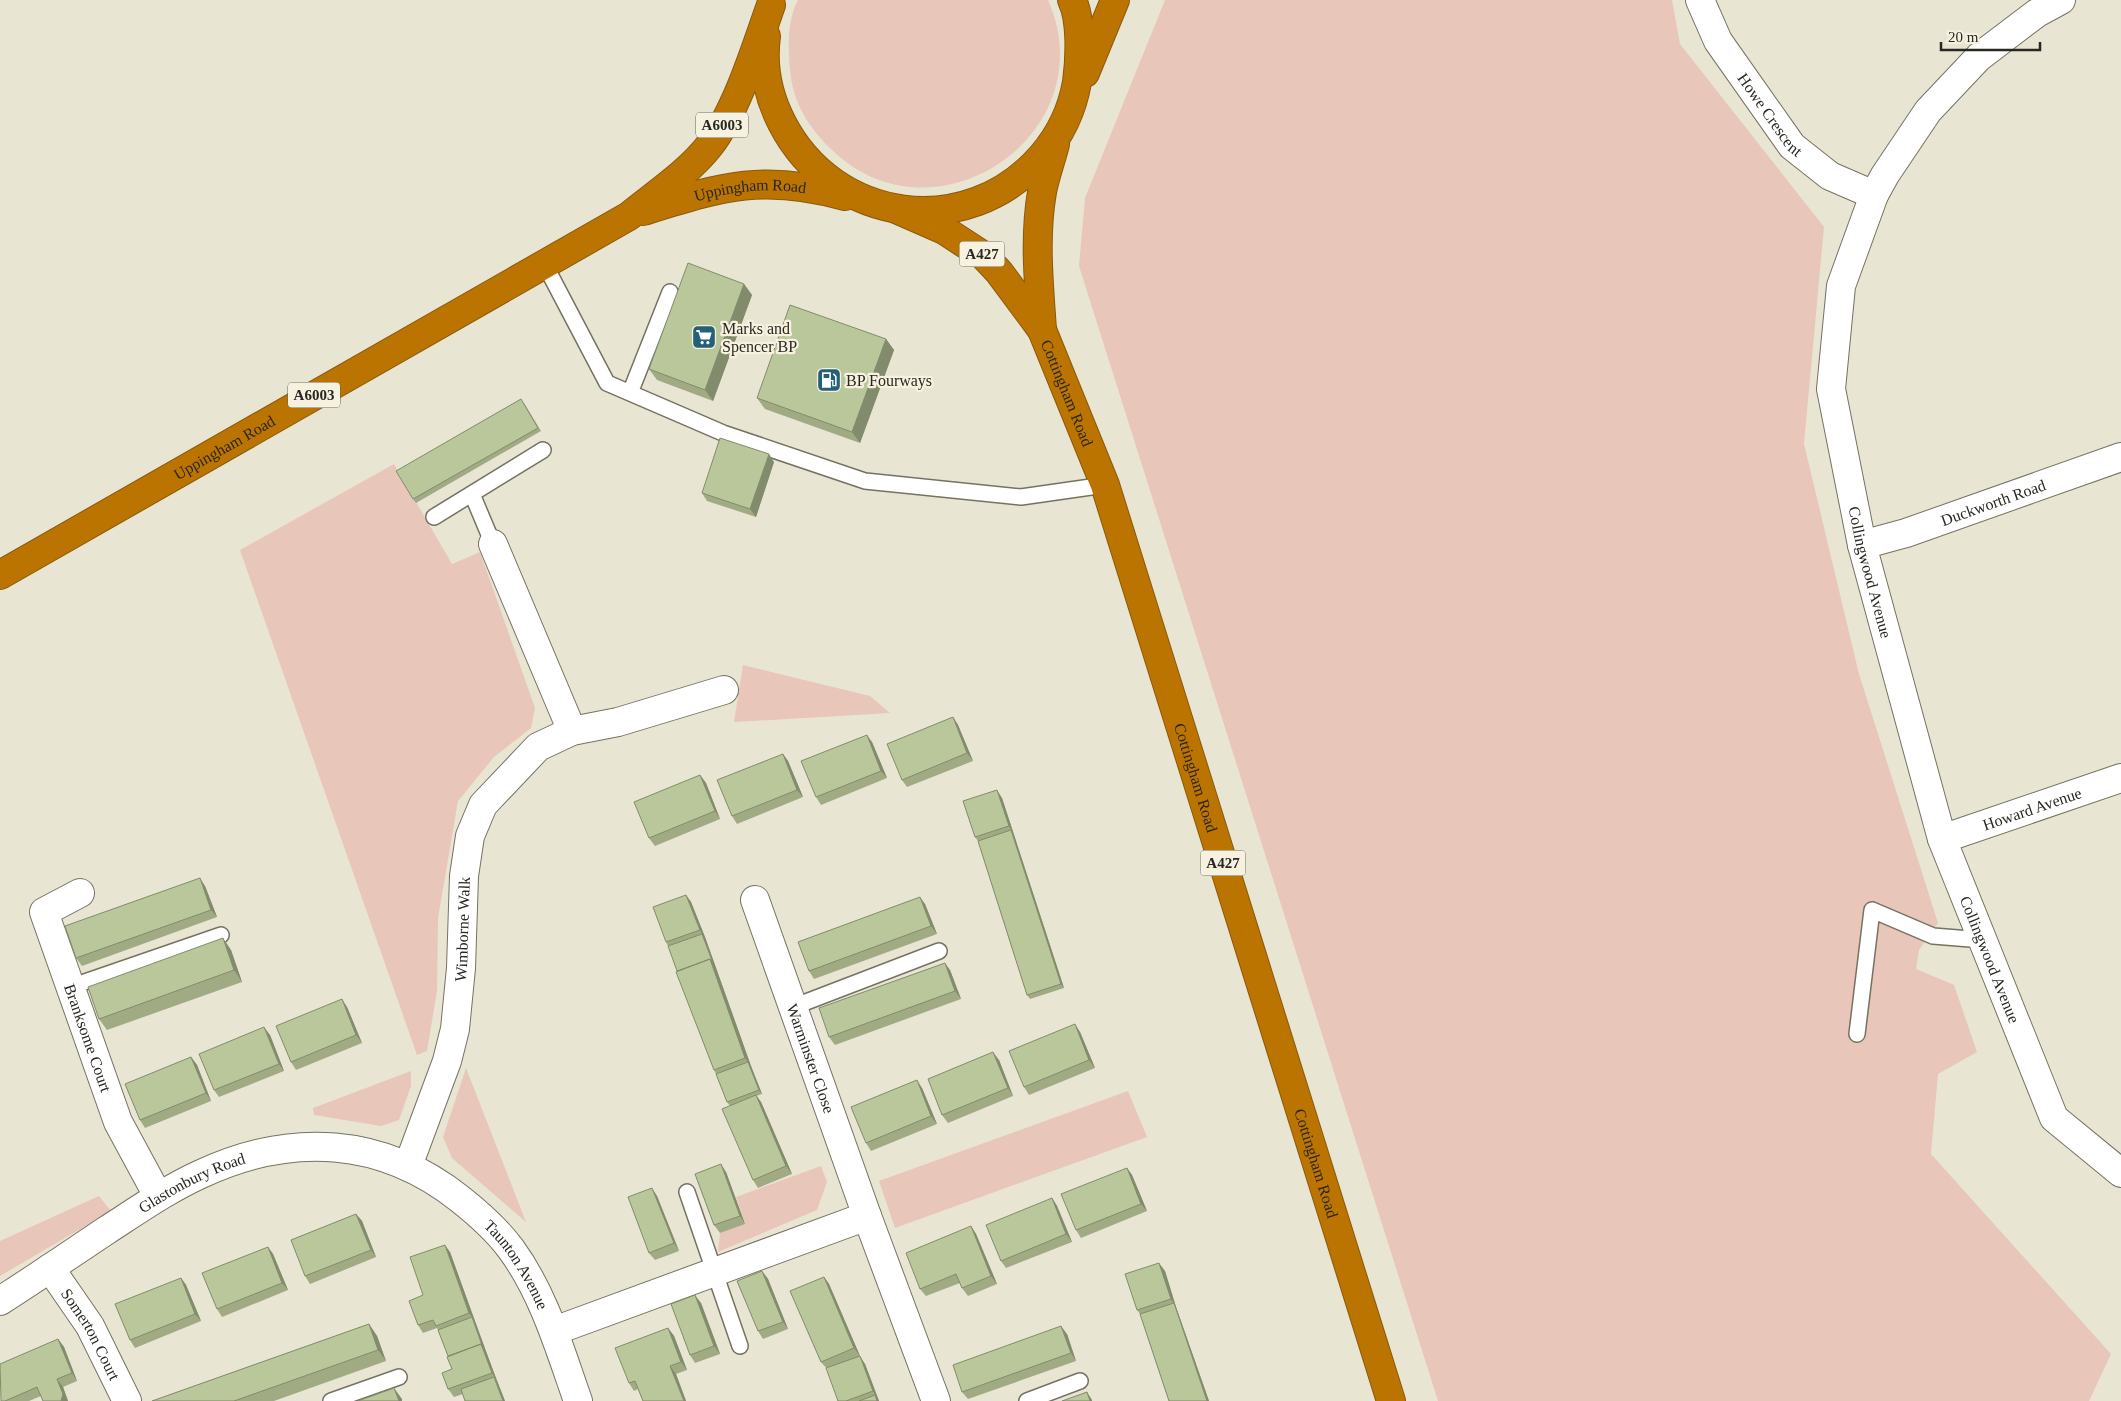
<svg xmlns="http://www.w3.org/2000/svg" width="2121" height="1401" font-family="Georgia,serif">
	<style>
		.green { fill: #e8c6b9 }
		.lines { fill: none; stroke-linecap: round; stroke-linejoin: round }
		.lane-casing { stroke: #767262; stroke-width: 18 }
		.street-casing { stroke: #767262; stroke-width: 30 }
		.highway-casing { stroke: #89590c; stroke-width: 30 }
		.lane { stroke: #fff; stroke-width: 15 }
		.street { stroke: #fff; stroke-width: 28 }
		.highway { stroke: #bc7400; stroke-width: 28 }
		.wall { fill: #a0ab84 }
		.shaded-wall { fill: #828b6c }
		.building { fill: #bac79a; stroke: #828b6c }
		.labels { text-anchor: middle; dominant-baseline: central; stroke-width: 4.5; stroke-linejoin: round; paint-order: stroke }
		.shield { fill: #f7f2e0; stroke: #67645a; stroke-width: 1 }
		.shield-label { font-size: 15px; font-weight: bold; fill: #292721 }
		.street-label { font-size: 16px; fill: #292721; stroke: #f7f2e0 }
		.poi-label { font-size: 16px; fill: #292721; stroke: #f7f2e0; text-anchor: start }
	</style>
	<rect width="100%" height="100%" fill="#e9e5d3"/>
	<path class="green" d="M798 0H1048C1107 133 935 251 831 149 811 130 795 106 791 78 788 54 786 22 798 0Z
		M1165 0H1672L1680 44 1824 227 1804 444 1859 674 1938 923 1919 950 1916 969 1954 985 1977 1052 1938 1074 1931 1154 2111 1354 2089 1401H1438L1079 266 1085 198Z
		M394 464 452 564 480 552 535 708 531 728 494 757 458 801 438 918 437 991 427 1051 417 1055 240 550Z
		M743 665 870 696 890 713 734 722Z
		M466 1068 526 1222 452 1158 443 1137Z
		M411 1071V1086L399 1120 381 1126 314 1115 313 1108Z
		M1128 1091 1147 1137 895 1228 879 1181Z
		M821 1166 827 1182 817 1210 718 1252 720 1233 745 1223 736 1197Z
		M99 1196 111 1211 0 1276V1241Z"/>
	<g class="lines">
		<defs>
			<path id="lane" d="M544 263 607 383 723 433 865 481 1021 497 1105 485
				M630 393 670 292
				M472 494 493 544
				M434 517 543 450
				M70 987 221 935
				M793 1007 939 951
				M1857 1034 1872 910 1933 936 1983 940
				M687 1192 740 1346
				M331 1401 399 1377
				M1027 1401 1080 1381"/>
			<g id="street">
				<path id="s1" d="M1700 0 1718 41 1792 146 1830 176 1874 195"/>
				<path id="s2" d="M2061 0 2037 13 1979 57 1928 111 1885 175 1874 195 1841 286 1831 389 1862 545 1942 839 2054 1118 2121 1173"/>
				<path d="M493 544 572 731"/>
				<path id="s3" d="M1862 545 1906 533 2121 457"/>
				<path id="s4" d="M1942 839 2121 778"/>
				<path id="s5" d="M80 893 44 912 118 1122 158 1196"/>
				<path id="s6" d="M755 900 867 1216"/>
				<path id="s7" d="M408 1166 447 1061 455 1029 461 968 464 876 470 836 483 805 538 747 572 731 618 722 724 690"/>
				<path id="s8" d="M50 1268 90 1326 127 1401"/>
				<path id="s9" d="M0 1301C36 1278 71 1254 107 1230 138 1210 168 1189 201 1174 291 1132 382 1137 460 1199 479 1214 497 1230 511 1249 544 1294 560 1350 578 1401"/>
				<path d="M554 1331 867 1216 936 1401"/>
			</g>
			<g id="highway">
				<path d="M766 36C762 66 768 96 782 123 834 224 967 242 1042 156 1061 134 1072 111 1077 82 1080 60 1082 20 1072 0"/>
				<path d="M1085 73 1115 0"/>
				<path id="s10" d="M896 209 944 230 984 256 999 272 1042 330 1105 485 1391 1401"/>
				<path id="s11" d="M643 211C721 187 762 173 845 196"/>
				<path d="M1042 330C1039 284 1034 238 1042 192 1045 176 1051 160 1055 144"/>
				<path id="s12" d="M0 575 629 216C657 193 688 173 710 145 737 110 756 47 771 5"/>
			</g>
		</defs>
		<use href="#lane" class="lane-casing"/>
		<use href="#street" class="street-casing"/>
		<use href="#highway" class="highway-casing"/>
		<use href="#lane" class="lane"/>
		<use href="#street" class="street"/>
		<use href="#highway" class="highway"/>
	</g>
	<path class="wall" d="M744 284 752 295 713 401 657 380 649 369Z
		M886 339 894 350 860 443 765 409 757 398Z
		M524 403 541 431 416 503 413 499Z
		M774 462 756 517 707 501 702 493Z
		M953 717 958 725 973 761 907 787 902 780Z
		M872 742 887 778 821 805 816 797Z
		M783 754 788 761 803 797 737 824 732 816Z
		M700 775 706 783 720 819 655 846 649 838Z
		M1002 798 1064 988 1030 999 1027 995 978 841 975 837Z
		M205 886 217 917 82 966 76 958Z
		M686 895 691 902 705 937 751 1066 762 1094 756 1096 761 1102 792 1174 758 1188 753 1180 730 1106 727 1102 716 1074 714 1070 668 946 666 942Z
		M925 904 937 934 814 979 809 971Z
		M231 950 242 982 107 1030 99 1019Z
		M950 970 961 999 835 1045 829 1037Z
		M347 1007 362 1043 296 1070 291 1062Z
		M1080 1032 1095 1068 1029 1095 1024 1087Z
		M270 1035 284 1071 219 1097 214 1090Z
		M191 1057 197 1065 211 1101 145 1128 140 1120Z
		M999 1060 1013 1096 948 1123 942 1115Z
		M922 1088 937 1124 871 1151 866 1143Z
		M1127 1168 1132 1175 1147 1211 1081 1238 1076 1230Z
		M726 1172 745 1224 720 1233 714 1225Z
		M657 1196 679 1251 655 1260 649 1253Z
		M1052 1198 1057 1206 1072 1242 1006 1268 1001 1261Z
		M356 1214 362 1221 376 1257 310 1284 305 1276Z
		M971 1226 976 1234 997 1284 968 1296 962 1288 960 1283 926 1296 920 1289Z
		M268 1247 273 1254 288 1290 222 1317 217 1309Z
		M450 1252 486 1352 505 1401 463 1394 454 1397 448 1389 452 1369 448 1356 438 1330 437 1328 423 1333 418 1325 423 1295Z
		M762 1271 768 1279 788 1329 763 1339 758 1331Z
		M1165 1271 1176 1307 1209 1401H1169L1140 1314 1137 1310Z
		M824 1277 829 1284 860 1356 855 1358 865 1364 879 1401H838L827 1369 821 1362Z
		M181 1278 186 1285 201 1321 135 1348 130 1340Z
		M701 1303 720 1354 695 1363 690 1355Z
		M369 1324 377 1336 386 1361 274 1401H152Z
		M668 1328 674 1336 687 1370 676 1374 686 1401H643L638 1389 634 1391 629 1383Z
		M1067 1334 1076 1361 968 1399 962 1392Z
		M58 1339 64 1347 77 1381 63 1387 68 1401H43L41 1396 29 1401H1Z"/>
	<path class="shaded-wall" d="M744 284 752 295 713 401 705 390Z
		M886 339 894 350 860 443 852 432Z
		M769 454 774 462 756 517 750 509Z
		M953 717 958 725 973 761 967 753Z
		M867 735 872 742 887 778 881 771Z
		M783 754 788 761 803 797 797 790Z
		M700 775 706 783 720 819 715 811Z
		M997 790 1002 798 1064 988 1061 984 1011 830 1009 826Z
		M200 878 205 886 217 917 211 910Z
		M686 895 691 902 705 937 751 1066 762 1094 759 1090 748 1062 745 1058 710 959 702 934 700 930Z
		M920 897 925 904 937 934 931 926Z
		M223 938 231 950 242 982 234 970Z
		M945 963 950 970 961 999 955 991Z
		M342 999 347 1007 362 1043 356 1035Z
		M1075 1024 1080 1032 1095 1068 1089 1060Z
		M264 1027 270 1035 284 1071 279 1064Z
		M993 1052 999 1060 1013 1096 1008 1088Z
		M191 1057 197 1065 211 1101 206 1093Z
		M917 1080 922 1088 937 1124 931 1116Z
		M756 1095 761 1102 792 1174 786 1166Z
		M721 1164 726 1172 745 1224 740 1216Z
		M1127 1168 1132 1175 1147 1211 1141 1204Z
		M652 1188 657 1196 679 1251 674 1243Z
		M1052 1198 1057 1206 1072 1242 1066 1234Z
		M356 1214 362 1221 376 1257 371 1250Z
		M971 1226 976 1234 997 1284 991 1276Z
		M445 1245 450 1252 475 1321 469 1313Z
		M268 1247 273 1254 288 1290 282 1283Z
		M1159 1263 1165 1271 1176 1307 1171 1299Z
		M762 1271 768 1279 788 1329 783 1322Z
		M824 1277 829 1284 860 1356 854 1348Z
		M181 1278 186 1285 201 1321 195 1314Z
		M695 1295 701 1303 720 1354 714 1346Z
		M1174 1303 1176 1307 1209 1401H1207Z
		M472 1317 475 1321 497 1381 492 1373 481 1344Z
		M369 1324 377 1336 386 1361 378 1350Z
		M1061 1326 1067 1334 1076 1361 1071 1353Z
		M668 1328 674 1336 687 1370 681 1362Z
		M58 1339 64 1347 77 1381 72 1373Z
		M860 1356 865 1364 879 1401H877L875 1395 873 1391Z
		M670 1366 676 1374 686 1401H684Z
		M494 1377 497 1381 505 1401H503Z
		M57 1379 63 1387 68 1401H61Z
		M394 1388 402 1399V1401H399Z
		M1087 1392 1092 1400V1401H1090Z"/>
	<path class="building" d="M688 263 744 284 705 390 649 369Z
		M790 305 886 339 852 432 757 398Z
		M521 399 538 428 413 499 396 471Z
		M720 438 769 454 750 509 702 493Z
		M953 717 967 753 902 780 887 744Z
		M867 735 881 771 816 797 801 761Z
		M783 754 797 790 732 816 717 780Z
		M700 775 715 811 649 838 634 802Z
		M997 790 1009 826 975 837 963 801Z
		M1011 830 1061 984 1027 995 978 841Z
		M200 878 211 910 76 958 65 926Z
		M686 895 700 930 666 942 653 907Z
		M920 897 931 926 809 971 798 942Z
		M702 934 713 963 710 959 677 971 668 946Z
		M223 938 234 970 99 1019 88 987Z
		M710 959 745 1058 714 1070 676 972Z
		M945 963 955 991 829 1037 819 1008Z
		M342 999 356 1035 291 1062 276 1026Z
		M1075 1024 1089 1060 1024 1087 1009 1051Z
		M264 1027 279 1064 214 1090 199 1054Z
		M993 1052 1008 1088 942 1115 928 1079Z
		M191 1057 206 1093 140 1120 125 1084Z
		M748 1062 759 1090 727 1102 716 1074Z
		M917 1080 931 1116 866 1143 851 1107Z
		M756 1095 786 1166 753 1180 722 1109Z
		M721 1164 740 1216 714 1225 695 1174Z
		M1127 1168 1141 1204 1076 1230 1061 1194Z
		M652 1188 674 1243 649 1253 628 1197Z
		M1052 1198 1066 1234 1001 1261 986 1225Z
		M356 1214 371 1250 305 1276 291 1240Z
		M971 1226 991 1276 962 1288 956 1274 920 1289 906 1253Z
		M445 1245 469 1313 436 1326 433 1320 418 1325 409 1301 423 1295 410 1257Z
		M268 1247 282 1283 217 1309 202 1273Z
		M1159 1263 1171 1299 1137 1310 1125 1274Z
		M762 1271 783 1322 758 1331 737 1281Z
		M824 1277 854 1348 821 1362 790 1291Z
		M181 1278 195 1314 130 1340 115 1304Z
		M695 1295 714 1346 690 1355 671 1304Z
		M1174 1303 1207 1401H1169L1140 1314Z
		M472 1317 483 1348 481 1344 448 1356 438 1330Z
		M369 1324 378 1350 234 1401H152Z
		M1061 1326 1071 1353 962 1392 953 1365Z
		M668 1328 681 1362 670 1366 684 1401H643L635 1381 629 1383 615 1348Z
		M58 1339 72 1373 57 1379 63 1394 61 1401H43L37 1387 5 1401H1L0 1364Z
		M481 1344 492 1373 448 1389 442 1373 452 1369 447 1357Z
		M860 1356 873 1391 846 1401H838L826 1368Z
		M494 1377 503 1401H465L461 1389Z
		M394 1388 399 1401H358Z
		M1087 1392 1090 1401H1062Z
		M875 1395 877 1401H859Z"/>
	<defs>
		<symbol id="supermarket-square" viewBox="-11 -11 22 22"><rect x="-9" y="-9" width="18" height="18" rx="4" fill="#246178" stroke="#f7f2e0"/><path d="M-6-5.5h2.5l.6 2H6L4.5 2H-2.5L-4.4-4H-6ZM-1.5 3.2a1.3 1.3 0 1 0 .1 0ZM3 3.2a1.3 1.3 0 1 0 .1 0Z" fill="#fff"/></symbol>
		<symbol id="fuel-square" viewBox="-11 -11 22 22"><rect x="-9" y="-9" width="18" height="18" rx="4" fill="#246178" stroke="#f7f2e0"/><path d="M-5.5-6h7V0h2V4h1.3V-2.5L3-4.5l.8-.8L6-3V5H2.5V1h-1V6h-7ZM-4.2-4.7v3.2H.2V-4.7Z" fill="#fff"/></symbol>
	</defs>
	<g fill-rule="evenodd">
		<use href="#supermarket-square" x="690" y="323" width="28" height="28"/>
		<use href="#fuel-square" x="815" y="366" width="28" height="28"/>
	</g>
	<g class="labels">
		<g class="shield">
			<rect x="696" y="112.5" width="52" height="25" rx="4"/>
			<rect x="959.5" y="241.5" width="45" height="25" rx="4"/>
			<rect x="288" y="382.5" width="52" height="25" rx="4"/>
			<rect x="1200.5" y="850.5" width="45" height="25" rx="4"/>
		</g>
		<g class="shield-label">
			<text x="722" y="125">A6003</text>
			<text x="982" y="254">A427</text>
			<text x="314" y="395">A6003</text>
			<text x="1223" y="863">A427</text>
		</g>
		<g class="street-label">
			<text stroke="none"><textPath href="#s1" startOffset="135">Howe Crescent</textPath></text>
			<text stroke="none"><textPath href="#s11" startOffset="110">Uppingham Road</textPath></text>
			<text stroke="none"><textPath href="#s10" startOffset="262">Cottingham Road</textPath></text>
			<text stroke="none"><textPath href="#s12" startOffset="258">Uppingham Road</textPath></text>
			<text stroke="none"><textPath href="#s3" startOffset="138">Duckworth Road</textPath></text>
			<text stroke="none"><textPath href="#s2" startOffset="662">Collingwood Avenue</textPath></text>
			<text stroke="none"><textPath href="#s10" startOffset="668">Cottingham Road</textPath></text>
			<text stroke="none"><textPath href="#s4" startOffset="95">Howard Avenue</textPath></text>
			<text stroke="none"><textPath href="#s7" startOffset="245">Wimborne Walk</textPath></text>
			<text stroke="none"><textPath href="#s2" startOffset="1068">Collingwood Avenue</textPath></text>
			<text stroke="none"><textPath href="#s5" startOffset="174">Branksome Court</textPath></text>
			<text stroke="none"><textPath href="#s6" startOffset="168">Warminster Close</textPath></text>
			<text stroke="none"><textPath href="#s10" startOffset="1072">Cottingham Road</textPath></text>
			<text stroke="none"><textPath href="#s9" startOffset="226">Glastonbury Road</textPath></text>
			<text stroke="none"><textPath href="#s9" startOffset="601">Taunton Avenue</textPath></text>
			<text stroke="none"><textPath href="#s8" startOffset="78">Somerton Court</textPath></text>
		</g>
		<g class="poi-label">
			<text x="722" y="328">Marks and<tspan x="722" dy="18">Spencer BP</tspan></text>
			<text x="846" y="380">BP Fourways</text>
		</g>
	</g>
	<path d="M1941 42v8h99v-8" fill="none" stroke="#292721" stroke-width="2.5"/>
	<text x="1948" y="42" font-size="15" fill="#292721" stroke="#f7f2e0" stroke-width="4" paint-order="stroke">20 m</text>
</svg>
